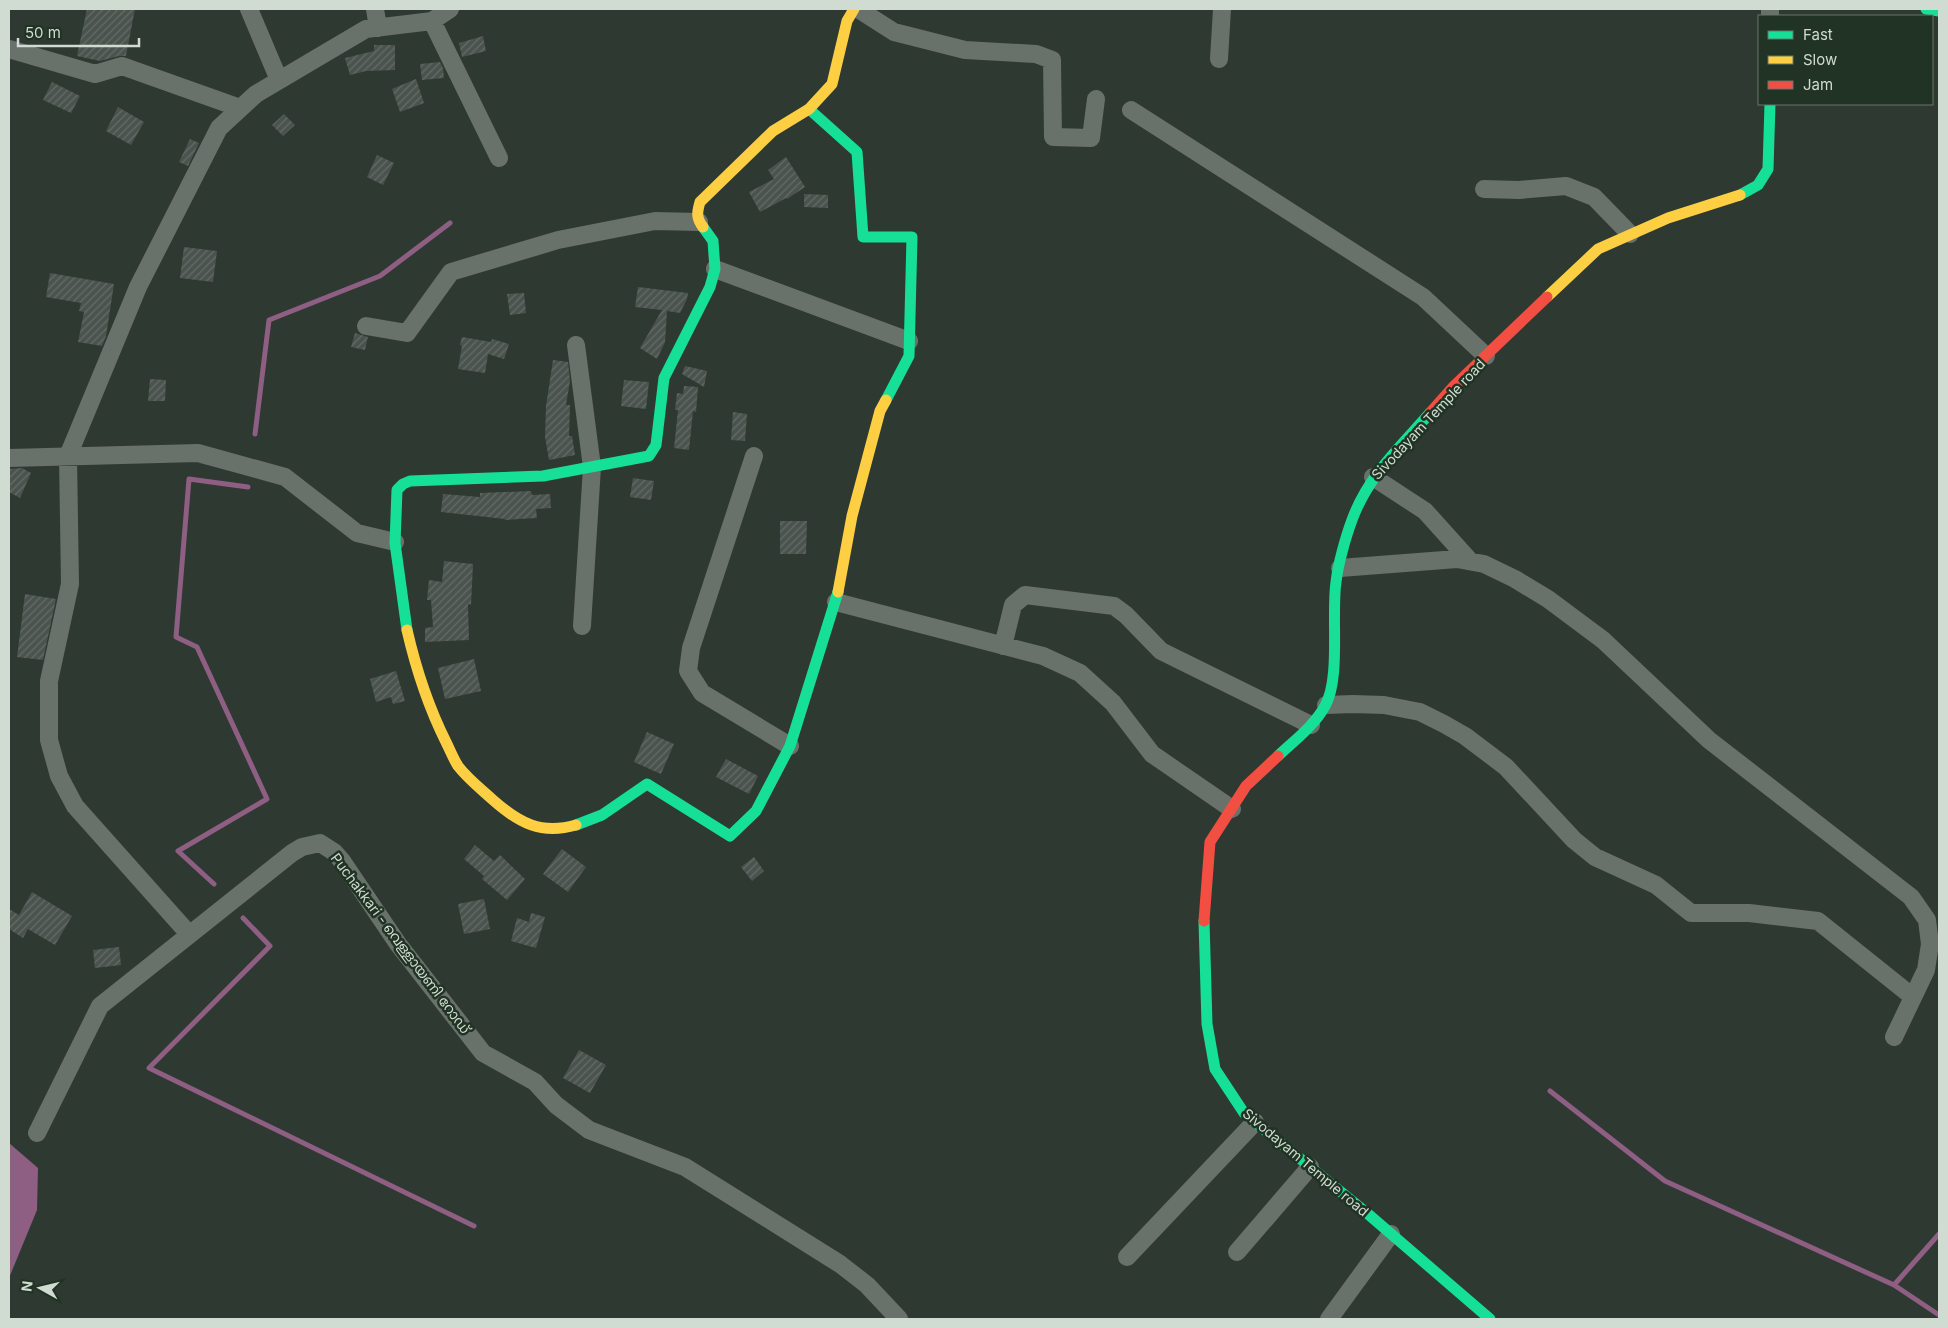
<svg xmlns="http://www.w3.org/2000/svg" width="1948" height="1328" font-family="Inter,'Noto Sans Malayalam',sans-serif">
	<style>
		.water { fill: #8f5e83 }
		.lines { fill: none; stroke-linecap: round; stroke-linejoin: round }
		.stream { stroke: #8f5e83; stroke-width: 5 }
		.building { fill: url(#building-hatch) }
		.street { stroke: #68716a; stroke-width: 18 }
		.fast { stroke: #16e098; stroke-width: 11 }
		.slow { stroke: #ffcf43; stroke-width: 11 }
		.jam { stroke: #f24e42; stroke-width: 11 }
		.labels { text-anchor: middle; dominant-baseline: central; stroke-width: 5; stroke-linejoin: round; paint-order: stroke }
		.street-label { font-size: 14px; fill: #d0dbd1; stroke: #213324 }
	</style>
	<defs>
		<pattern id="building-hatch" width="6" height="6" patternUnits="userSpaceOnUse" patternTransform="scale(1.25)"><rect width="6" height="6" fill="#4a544d"/><path d="M-1 1l2-2M0 6l6-6M5 7l2-2" fill="none" stroke="#636c66"/></pattern>
	</defs>
	<rect width="100%" height="100%" fill="#2e3931"/>
	<path class="water" d="M9 1143 38 1168 37 1210 9 1278Z"/>
	<g class="lines">
		<path class="stream" d="M255 434 269 320 380 276 450 223
			M214 884 178 851 267 799 197 647 176 637 189 479 248 487
			M243 918 270 946 149 1068 474 1226
			M1550 1091 1665 1181 1894 1285 1939 1315
			M1894 1285 1939 1234"/>
	</g>
	<path class="building" d="M87 9H135L126 56H119L100 61 77 56Z
		M483 36 486 51 462 57 459 43Z
		M374 45H395V70L366 71 350 75 345 58 374 51Z
		M440 62 443 68 444 78 422 80 420 64Z
		M416 79 424 103 400 112 392 89Z
		M52 82 80 96 71 113 43 100Z
		M118 107 144 122 131 145 106 131Z
		M284 114 295 125 283 136 272 125Z
		M190 139 199 143 188 166 179 162Z
		M377 155 394 163 383 185 367 177Z
		M786 157 805 187 787 199 786 198 760 212 749 192 774 179 768 170Z
		M804 194 828 195V208L804 207Z
		M184 247 217 251 213 282 180 278Z
		M50 273 114 284 106 336 102 346 78 342 84 312 79 311 81 303 46 297Z
		M638 287 688 293 687 299 680 313 667 311 665 342 657 359 640 348 662 310 635 307Z
		M524 293 526 313 510 315 507 294Z
		M355 333 368 337 365 350 351 347Z
		M462 337 491 342 492 339 509 344 504 359 488 354 485 373 458 369 462 346 460 345Z
		M553 360 568 362 570 381 566 405H570L569 436H572L575 455 549 460 545 437 546 406Z
		M685 366 707 371 704 387 682 374Z
		M150 379 166 380 165 401H148Z
		M624 380 649 382 646 409 621 406Z
		M684 386 698 387 696 412 693 411 689 450 674 448 678 410H675L677 393 683 394Z
		M733 412 747 414 745 441 731 440Z
		M22 468 31 473 20 498 9 492V469Z
		M633 478 654 481 651 500 630 497Z
		M531 491 532 495 550 494 551 508 536 509 537 518 505 520V519L441 512 443 494 480 497V493Z
		M780 521H807L806 554H780Z
		M444 561 473 564 471 605 468 604 469 640 425 642V628L433 627 431 600H427L429 580 442 582Z
		M25 594 56 599 43 660 17 657Z
		M474 659 481 691 445 699 438 668Z
		M396 671 405 701 393 704 391 697 376 702 370 679Z
		M647 732 674 744 661 774 634 762Z
		M726 759 758 776 749 794 716 777Z
		M475 845 494 861 500 855 525 879 507 900 482 879 484 876 464 859Z
		M562 849 586 867 568 892 543 874Z
		M754 857 764 871 752 881 741 867Z
		M32 892 72 916 55 945 28 929 23 938 9 929V909L19 915Z
		M484 899 490 929 464 934 458 904Z
		M531 913 545 917 536 948 511 941 517 918 529 922Z
		M119 947 121 965 95 968 93 950Z
		M579 1050 606 1065 590 1093 563 1078Z"/>
	<g class="lines">
		<path class="street" d="M249 9 279 80
			M375 9 378 28
			M858 9 894 32 965 50 1036 54 1052 60 1053 137 1091 138 1096 99
			M1770 16V9
			M432 21 499 158
			M9 49 95 74 122 66 240 108
			M1219 59 1222 9
			M1131 110 1423 297 1486 356
			M1484 189 1519 190 1566 186 1594 197 1630 234
			M715 269 909 341
			M366 326 407 333 451 272 558 240 655 221 699 222
			M576 345 592 467 582 626
			M754 456 691 648 688 671 702 693 790 746
			M9 458 198 453 285 477 357 533 395 542
			M1373 477 1425 511 1470 561
			M1340 568 1457 559 1484 564 1515 579 1548 599 1603 640 1709 740 1911 897 1927 920 1930 944 1926 970 1894 1037
			M836 602 1043 656 1080 673 1113 703 1152 754 1232 809
			M1003 646 1013 605 1025 595 1114 606 1126 615 1161 651 1311 725
			M1326 705 1353 704 1384 705 1420 712 1444 724 1465 736 1506 767 1574 840 1595 857 1656 885 1691 913H1749L1818 921 1913 997
			M189 934 75 806 59 776 49 740V681L70 584 68 456 138 287 219 128 256 94 366 29 432 21 450 9
			M37 1133 100 1006 292 853 302 847 320 843 334 852 342 861 398 944 483 1053 535 1082 556 1105 589 1130 685 1167 840 1264 867 1285 899 1319
			M1237 1252 1310 1167
			M1127 1257 1255 1122
			M1329 1319 1391 1234"/>
		<path class="fast" d="M1926 9 1939 11
			M809 109 857 152 863 237H912L909 356 886 400
			M1740 195 1758 185 1768 169 1770 104
			M407 630 395 543 397 490 403 484 410 481 543 476 649 456 656 445 664 378 710 287 715 269 713 241 703 227
			M1278 756C1295 740 1314 726 1325 706 1341 678 1331 615 1336 582 1338 564 1346 536 1352 520 1368 476 1400 447 1430 413
			M576 825 602 815 647 784 730 836 756 811 790 746 838 592
			M1204 921 1207 1024 1215 1069 1244 1113 1368 1214 1490 1319"/>
		<path class="slow" d="M703 227C696 218 697 212 700 202L773 131 809 109 832 84 847 21 854 9
			M1547 297 1598 249 1668 218 1740 195
			M838 592 852 516 880 411 886 400
			M407 630C416 669 428 706 446 742 450 750 453 758 458 766 468 779 481 789 493 800 519 823 541 835 576 825"/>
		<path class="jam" d="M1430 413 1454 386 1547 297
			M1204 921 1210 842 1246 786 1278 756"/>
	</g>
	<g class="labels">
		<g class="street-label">
			<text transform="translate(1428 419) rotate(-47)">Sivodayam Temple road</text>
			<text transform="translate(401 943) rotate(53)">Puchakkari - വെള്ളായണി റോഡ്</text>
			<text transform="translate(1306 1162) rotate(40)">Sivodayam Temple road</text>
		</g>
	</g>
	<rect width="1948" height="1328" fill="none" stroke="#d0dbd1" stroke-width="20"/>
	<rect x="1758" y="15" width="175" height="90" fill="#213324" stroke="#677669"/>
	<rect x="1768" y="31" width="25" height="8" fill="#16e098" stroke="#677669"/>
	<text x="1803" y="40" font-size="15" fill="#d0dbd1">Fast</text>
	<rect x="1768" y="56" width="25" height="8" fill="#ffcf43" stroke="#677669"/>
	<text x="1803" y="65" font-size="15" fill="#d0dbd1">Slow</text>
	<rect x="1768" y="81" width="25" height="8" fill="#f24e42" stroke="#677669"/>
	<text x="1803" y="90" font-size="15" fill="#d0dbd1">Jam</text>
	<g transform="translate(40 1288) rotate(278)" stroke="#213324" stroke-width="4" paint-order="stroke">
	<path d="M0-4L9 19L0 12L-9 19Z" fill="#d0dbd1"/>
	<text y="-8" font-size="14" font-weight="bold" text-anchor="middle" fill="#d0dbd1">N</text>
	</g>
	<path d="M18 38v8h121v-8" fill="none" stroke="#d0dbd1" stroke-width="2.5"/>
	<text x="25" y="38" font-size="15" fill="#d0dbd1" stroke="#213324" stroke-width="4" paint-order="stroke">50 m</text>
</svg>
